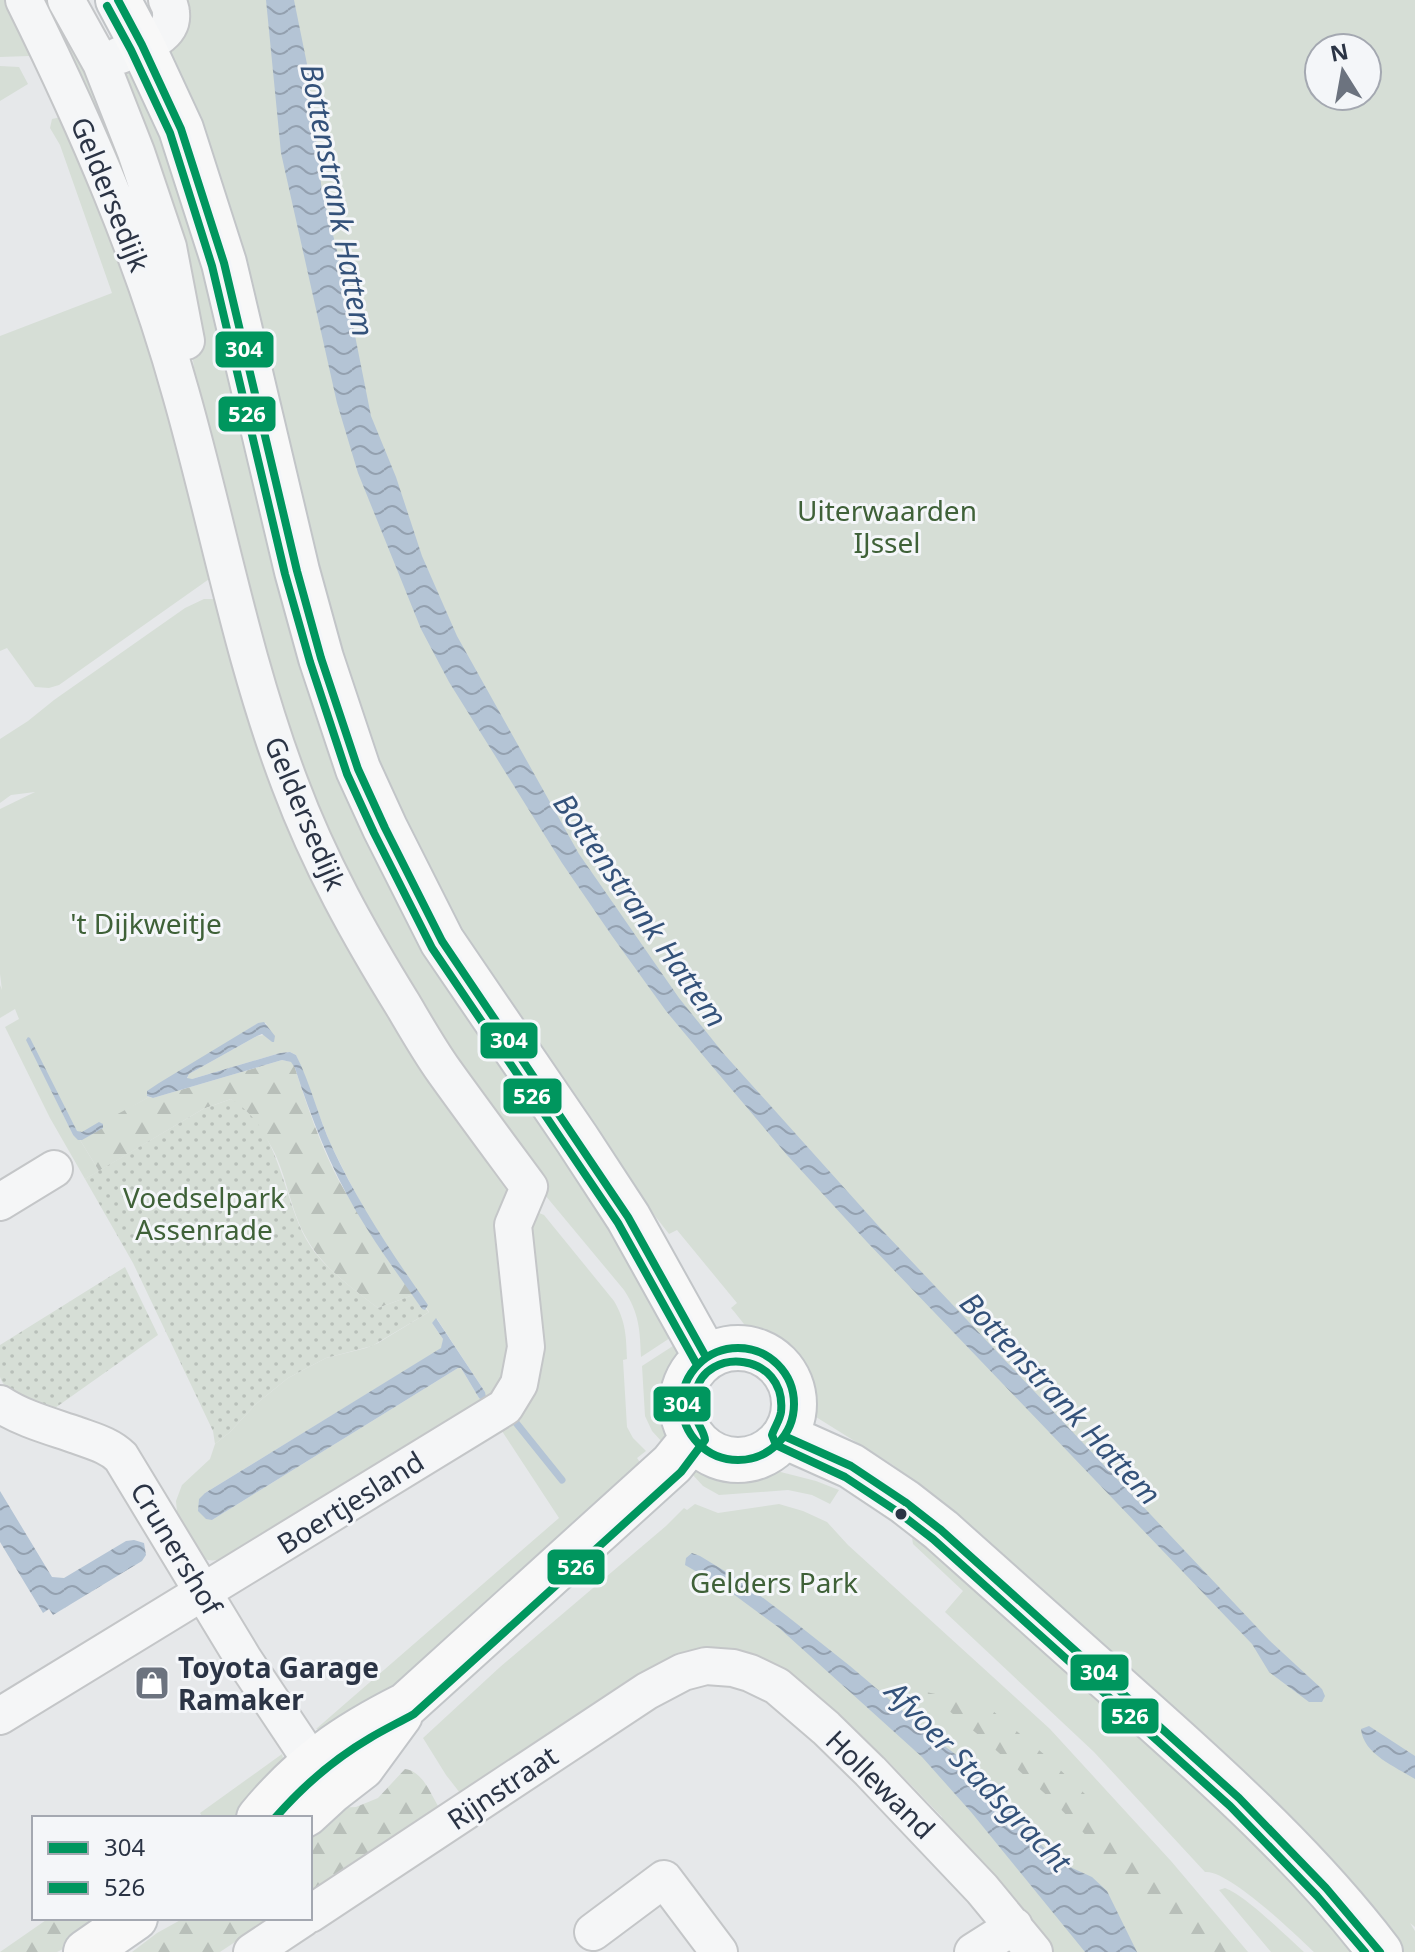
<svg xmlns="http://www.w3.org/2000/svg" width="1415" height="1952" font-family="'Noto Sans',sans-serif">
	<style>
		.green { fill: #d6ded6; fill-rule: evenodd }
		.forest { fill: url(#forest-firs) }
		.garden { fill: url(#garden-dots) }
		.water { fill: url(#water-waves) }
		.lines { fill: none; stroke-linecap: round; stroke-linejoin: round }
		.stream { stroke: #b4c4d5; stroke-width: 7 }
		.minor-casing { stroke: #c4c6c8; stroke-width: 40 }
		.major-casing { stroke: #c2c5c8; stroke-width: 48 }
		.minor { stroke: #f5f6f7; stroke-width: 36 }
		.major { stroke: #f8f8f8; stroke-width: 44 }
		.bus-1-casing { stroke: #f4f6f9; stroke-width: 14 }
		.bus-2-casing { stroke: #f4f6f9; stroke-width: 14 }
		.bus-1 { stroke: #00965e; stroke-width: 8 }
		.bus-2 { stroke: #00965e; stroke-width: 8 }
		.bus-dot { fill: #2b3445; stroke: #f4f6f9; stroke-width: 3 }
		.labels { text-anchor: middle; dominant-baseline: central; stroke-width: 6; stroke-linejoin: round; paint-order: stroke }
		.street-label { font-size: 28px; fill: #2b3445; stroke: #f4f6f9 }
		.park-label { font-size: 28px; fill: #3f6138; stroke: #f4f6f9 }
		.poi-label { font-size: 28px; font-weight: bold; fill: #2b3445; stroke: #f4f6f9; text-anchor: start }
		.water-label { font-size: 30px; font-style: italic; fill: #34527a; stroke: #f4f6f9 }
		.line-badge { stroke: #f4f6f9; stroke-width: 3 }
		.badge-label { font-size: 22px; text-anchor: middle; font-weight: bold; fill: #fff }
	</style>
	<defs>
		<pattern id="forest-firs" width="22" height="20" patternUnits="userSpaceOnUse" patternTransform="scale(2)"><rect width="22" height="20" fill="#d6ded6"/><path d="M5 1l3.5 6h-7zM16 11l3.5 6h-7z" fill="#b8bfb9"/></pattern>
		<pattern id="garden-dots" width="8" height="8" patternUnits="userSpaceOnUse" patternTransform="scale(2)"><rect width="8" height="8" fill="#d6ded6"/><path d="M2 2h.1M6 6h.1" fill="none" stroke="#b8bfb9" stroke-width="1.8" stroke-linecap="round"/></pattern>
		<pattern id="water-waves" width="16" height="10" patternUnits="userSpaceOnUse" patternTransform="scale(2)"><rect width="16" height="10" fill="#b4c4d5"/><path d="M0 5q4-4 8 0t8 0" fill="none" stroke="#93a0af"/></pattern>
	</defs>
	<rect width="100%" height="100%" fill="#e6e8ea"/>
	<path class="green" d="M0 0H15L33 53 29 56 0 57Z
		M36 0H59L104 91 158 279Z
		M176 0H1415V1927L1410 1923 1415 1931V1952H1397L926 1492 893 1465 816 1417C804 1399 803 1376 790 1359 780 1346 770 1344 758 1337 748 1331 739 1317 731 1308L737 1303 677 1230 669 1234 627 1180 481 972 365 751 177 89 167 43ZM1319 48H1367V96H1319Z
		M127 63 183 177 290 592 578 1168 673 1336 641 1357C640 1329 639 1313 624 1290L540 1189 454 1068 297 780 199 403 190 339 121 71Z
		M0 66 19 67 28 84 0 101Z
		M61 117 126 252 212 577 59 685 49 688 35 687 7 648 0 651V336L112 293 60 145 50 128 52 119Z
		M204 599H215L261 737 510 1174 511 1386 237 1558 233 1551C222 1558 215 1564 203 1558L189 1537 177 1512 176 1501 182 1485 210 1459 215 1444 230 1432 256 1404 288 1378 326 1358 366 1348 378 1343 429 1312 369 1218 347 1177 330 1143 296 1055 290 1052 280 1053 192 1079H187L189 1074 257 1036 264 1035 272 1042 266 1023H258L147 1096 149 1097 88 1132 77 1136 26 1038 73 1135 80 1140 99 1171 85 1179 50 1118 5 1027 19 1019 15 1009 0 1018V985L2 990 0 974V809L35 792 11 795 0 803V739L28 721 54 700 185 608ZM437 1319 485 1392 479 1398 461 1368H458L212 1520 205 1493 442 1348 443 1339 432 1323Z
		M539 1213 544 1215 614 1301C626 1322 626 1335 627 1359L623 1360 627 1427 633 1438 646 1451 637 1458 642 1465 386 1708 334 1728 316 1729 559 1518 494 1419 502 1414 523 1237 534 1214Z
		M676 1344C684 1364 674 1380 673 1401 673 1409 676 1419 674 1427 672 1433 666 1438 663 1443L652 1431 645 1416 642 1366Z
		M714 1466 765 1468 816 1481 839 1490 830 1504 812 1495 788 1490 719 1495 703 1486 692 1474 700 1469Z
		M695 1504 718 1513 779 1504 803 1511 827 1522 848 1545 1050 1729 1171 1861 1248 1952H1047L942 1828V1817L886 1759 874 1758 865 1749V1740L796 1677 787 1679 653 1668 623 1685 460 1793 446 1775 423 1738 500 1667 666 1526 684 1508 687 1510Z
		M912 1538 964 1576 1163 1748 1361 1952H1314C1295 1934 1228 1869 1205 1872L1094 1752 945 1612 963 1591 913 1544Z
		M282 1754 284 1762 251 1818H203L200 1813Z
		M1225 1888C1245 1895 1286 1936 1304 1952H1271L1219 1890Z"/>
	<path class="forest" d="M282 1060 292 1062 295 1068C307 1106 320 1144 338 1179 360 1219 387 1257 413 1295L378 1308C353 1289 322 1267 307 1239 289 1209 287 1171 268 1141 259 1126 243 1112 231 1099L203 1109 99 1171 80 1140 102 1128 101 1123 149 1097 153 1098Z
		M926 1692 973 1702 993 1711 1046 1756 1087 1796 1118 1835 1144 1862 1220 1934 1234 1952H1206L1127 1878 1051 1799 981 1737Z
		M405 1769C422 1771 430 1792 438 1806L310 1892V1827L332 1808 356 1807 378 1798Z
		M49 1918H112L75 1943 57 1952H0Z
		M184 1918H271L220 1952H132L157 1933Z"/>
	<path class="garden" d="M231 1099C280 1129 281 1192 306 1239 321 1266 353 1289 378 1308L413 1295 422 1309H426L429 1312 372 1346 326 1358 288 1378 256 1404 230 1432 215 1444 213 1431 133 1263 85 1179 203 1109Z
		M125 1267 158 1335 55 1408C40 1403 4 1394 0 1377 0 1368 0 1355 0 1345Z"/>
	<path class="water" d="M266 0H294L308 69 322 192 342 270 371 416 396 477 422 556 457 636 579 854 679 998 724 1054 883 1231 1269 1640 1322 1689 1325 1696 1322 1702H1309L1269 1672 1252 1644 867 1242 787 1155 711 1065 666 1011 612 936 562 863 449 682 421 629 358 473 337 403 281 153Z
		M264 1022 275 1036 274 1042H272L262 1034 257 1036 189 1074 187 1078 192 1079 280 1053 290 1052 296 1055C311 1084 318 1117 332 1147 358 1203 393 1255 428 1305L425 1310 422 1309C400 1277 376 1245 356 1211 330 1166 311 1118 295 1068L291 1062 282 1060 153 1098 147 1096V1091L159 1083 258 1023Z
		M28 1037 30 1038 77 1131 82 1132 99 1122 103 1124V1128L82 1140H78L73 1135 26 1040Z
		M436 1318 485 1392 486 1397 482 1400 479 1398 461 1368H458L212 1520 206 1519 198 1511 199 1499 205 1493 441 1348 443 1339 432 1323Z
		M0 1491 52 1577 64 1578 126 1541 134 1540 144 1543 146 1555 142 1561 53 1615 49 1609 43 1613 0 1542Z
		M692 1553 700 1556 738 1579 787 1616 850 1666 943 1745 997 1785 1038 1842 1059 1862 1092 1877 1107 1891 1137 1952H1085L971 1812 922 1757 778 1627 725 1588 685 1565 686 1558Z
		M1369 1726 1415 1756V1779C1396 1767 1363 1754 1361 1729Z"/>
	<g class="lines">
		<path class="stream" d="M513 1419 562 1480"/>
		<defs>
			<path id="minor" d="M66 0 101 63 136 152 168 247 186 341
				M118 56C137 48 174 38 171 13 171 8 169 4 167 0
				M0 1202 54 1169
				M0 1404C23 1419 50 1426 76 1435 92 1441 109 1445 121 1457L244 1660 328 1786
				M0 1716 505 1407 519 1384 526 1347 513 1225 529 1187C501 1149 472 1110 444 1071 429 1050 416 1027 403 1005 359 934 319 862 290 784 242 658 218 524 181 394 143 257 87 127 24 0
				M310 1914 647 1691 683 1672 706 1666 733 1668 750 1673 777 1686 826 1728 870 1771 982 1889 1034 1952
				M593 1932 664 1879 719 1952
				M252 1952 303 1918
				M973 1952 1014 1926"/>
			<path id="major" d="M118 0 142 45 181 129 224 263 297 571 321 658 358 769 385 828 442 941 577 1139 628 1217 706 1357
				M682 1404a56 56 0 1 1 112 0a56 56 0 1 1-112 0Z
				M784 1436 851 1466 905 1502 941 1530C1009 1591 1078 1652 1146 1713 1229 1787 1312 1863 1380 1952
				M259 1818C303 1765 344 1736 406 1705L672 1464 693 1438
				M299 1818 306 1814 331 1791 362 1767 400 1715
				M86 1952 135 1918"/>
		</defs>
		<use href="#minor" class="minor-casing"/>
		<use href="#major" class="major-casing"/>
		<use href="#minor" class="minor"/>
		<use href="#major" class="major"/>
		<defs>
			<path id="bus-1" d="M118 0 142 45 181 129 224 263 297 571 321 658 358 769 385 828 442 941 628 1217 706 1357
				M682 1404a56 56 0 1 1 112 0a56 56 0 1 1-112 0Z
				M784 1436 851 1466 905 1502 941 1530 1239 1798 1326 1888 1380 1952"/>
			<path id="bus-2" d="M107 6 131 50 170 133 212 266 285 574 310 662 347 774 374 833 432 948 618 1223 696 1363
				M275 1818C303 1786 334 1759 370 1738 385 1729 400 1722 414 1714L681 1472 705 1440C704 1431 698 1426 696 1417 694 1410 694 1399 696 1392 705 1346 787 1352 781 1412 780 1420 774 1428 772 1435L776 1445 845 1477 898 1512 933 1539 1230 1806 1317 1896 1365 1952"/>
		</defs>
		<use href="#bus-1" class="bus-1-casing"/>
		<use href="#bus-2" class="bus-2-casing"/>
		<use href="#bus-1" class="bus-1"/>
		<use href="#bus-2" class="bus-2"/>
	</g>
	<defs>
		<symbol id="shop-square" viewBox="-11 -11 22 22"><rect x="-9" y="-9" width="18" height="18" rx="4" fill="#6c737f" stroke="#f4f6f9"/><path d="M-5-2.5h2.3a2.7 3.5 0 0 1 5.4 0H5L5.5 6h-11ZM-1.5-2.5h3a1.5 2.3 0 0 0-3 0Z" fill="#fff"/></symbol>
	</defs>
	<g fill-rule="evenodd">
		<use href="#shop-square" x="132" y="1663" width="40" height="40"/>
	</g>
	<circle class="bus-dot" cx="901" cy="1514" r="7"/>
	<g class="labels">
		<g class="street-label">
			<text transform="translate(111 194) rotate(68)">Geldersedijk</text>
			<text transform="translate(306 813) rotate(67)">Geldersedijk</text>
			<text transform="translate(350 1502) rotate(-32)">Boertjesland</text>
			<text transform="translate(177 1548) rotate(59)">Crunershof</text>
			<text transform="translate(881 1784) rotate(45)">Hollewand</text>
			<text transform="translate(502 1787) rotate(-34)">Rijnstraat</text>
		</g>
		<g class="park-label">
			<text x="887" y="510">Uiterwaarden<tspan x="887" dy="32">IJssel</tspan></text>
			<text x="146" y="923">'t Dijkweitje</text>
			<text x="204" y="1197">Voedselpark<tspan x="204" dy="32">Assenrade</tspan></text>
			<text x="774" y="1582">Gelders Park</text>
		</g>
		<g class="poi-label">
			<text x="178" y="1667">Toyota Garage<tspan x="178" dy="32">Ramaker</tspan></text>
		</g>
		<g class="water-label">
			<text transform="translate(338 200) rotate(79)">Bottenstrank Hattem</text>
			<text transform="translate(641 910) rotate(55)">Bottenstrank Hattem</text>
			<text transform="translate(1061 1398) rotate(47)">Bottenstrank Hattem</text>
			<text transform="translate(979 1776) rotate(46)">Afvoer Stadsgracht</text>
		</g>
	</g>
	<g class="line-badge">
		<rect x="214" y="330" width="61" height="39" rx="8" fill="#00965e"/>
		<rect x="217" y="395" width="60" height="38" rx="8" fill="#00965e"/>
		<rect x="479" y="1021" width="60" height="39" rx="8" fill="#00965e"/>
		<rect x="502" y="1077" width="61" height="38" rx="8" fill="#00965e"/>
		<rect x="652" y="1385" width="60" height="38" rx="8" fill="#00965e"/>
		<rect x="546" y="1548" width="60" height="38" rx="8" fill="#00965e"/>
		<rect x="1069" y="1653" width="61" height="39" rx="8" fill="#00965e"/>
		<rect x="1100" y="1697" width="60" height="38" rx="8" fill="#00965e"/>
	</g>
	<g class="badge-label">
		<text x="244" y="357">304</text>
		<text x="247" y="422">526</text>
		<text x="509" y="1048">304</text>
		<text x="532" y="1104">526</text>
		<text x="682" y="1412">304</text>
		<text x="576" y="1575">526</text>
		<text x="1099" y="1680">304</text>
		<text x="1130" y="1724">526</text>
	</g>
	<rect x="32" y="1816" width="280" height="104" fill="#f4f6f9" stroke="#a4a8b1" stroke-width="2"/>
	<rect x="48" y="1842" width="40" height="12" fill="#00965e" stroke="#a4a8b1" stroke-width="2"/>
	<text x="104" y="1856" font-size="24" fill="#2b3445">304</text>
	<rect x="48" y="1882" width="40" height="12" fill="#00965e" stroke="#a4a8b1" stroke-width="2"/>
	<text x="104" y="1896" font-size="24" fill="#2b3445">526</text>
	<g transform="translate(1343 72) rotate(349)"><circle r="38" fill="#f4f6f9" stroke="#a4a8b1" stroke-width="2"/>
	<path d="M0-6L14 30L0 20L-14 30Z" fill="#6c737f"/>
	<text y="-12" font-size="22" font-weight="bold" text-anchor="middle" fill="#2b3445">N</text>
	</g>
</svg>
